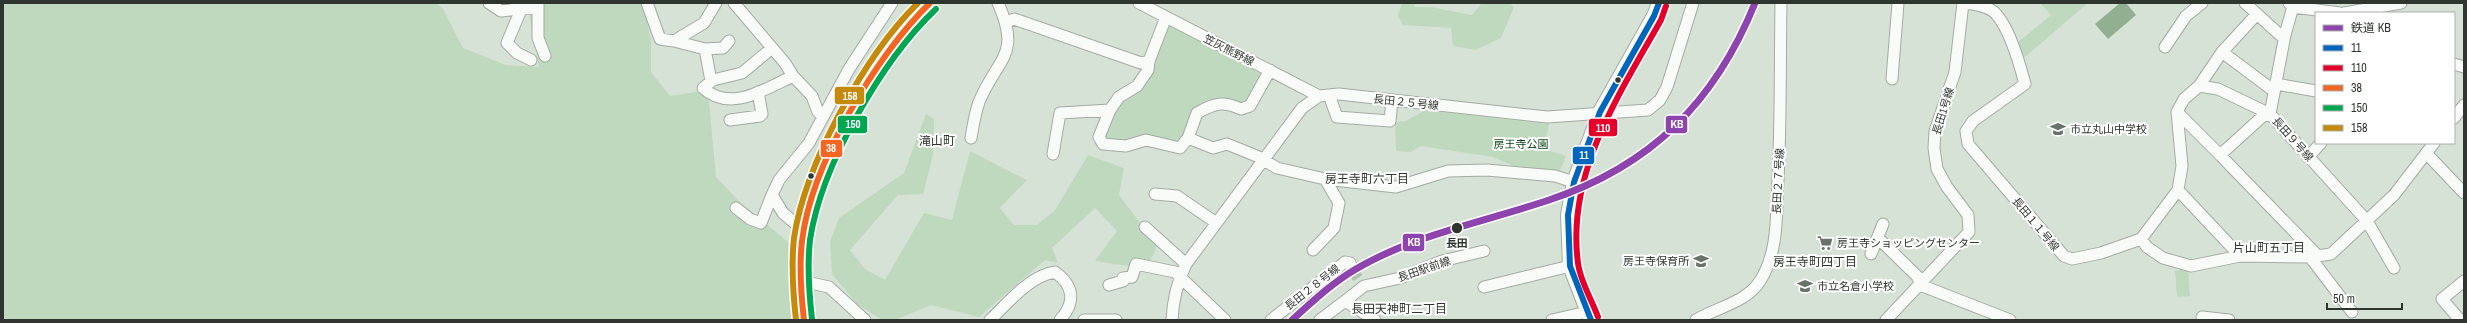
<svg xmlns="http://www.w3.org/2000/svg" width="2467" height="323" font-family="'Archivo Narrow','Noto Sans JP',sans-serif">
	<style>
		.green { fill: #bfd9bf }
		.water { fill: #91b092 }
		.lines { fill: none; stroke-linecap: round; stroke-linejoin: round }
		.minor-tunnel { stroke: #b5c0b5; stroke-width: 11; stroke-dasharray: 11 5.5; stroke-linecap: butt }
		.minor-casing { stroke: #a3aba3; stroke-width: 13 }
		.major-casing { stroke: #a3aba3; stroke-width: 16 }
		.minor { stroke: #f9fbf9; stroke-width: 11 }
		.major { stroke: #f9fbf9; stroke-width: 14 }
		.bus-1-casing { stroke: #fff; stroke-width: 9 }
		.bus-2-casing { stroke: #fff; stroke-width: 9 }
		.bus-3-casing { stroke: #fff; stroke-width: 9 }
		.bus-4-casing { stroke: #fff; stroke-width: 9 }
		.bus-5-casing { stroke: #fff; stroke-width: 9 }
		.bus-1 { stroke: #0065bd; stroke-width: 6 }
		.bus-2 { stroke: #e4002b; stroke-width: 6 }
		.bus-3 { stroke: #f26522; stroke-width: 6 }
		.bus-4 { stroke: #00a651; stroke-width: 6 }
		.bus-5 { stroke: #c58a0c; stroke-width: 6 }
		.rail-1-casing { stroke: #fff; stroke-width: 10 }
		.rail-1 { stroke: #8e44ad; stroke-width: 7 }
		.bus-dot { fill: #2f362f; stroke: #fff; stroke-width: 1.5 }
		.labels { text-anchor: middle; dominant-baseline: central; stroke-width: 4; stroke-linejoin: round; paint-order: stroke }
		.street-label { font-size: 11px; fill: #2f362f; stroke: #fff }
		.poi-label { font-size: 11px; fill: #2f362f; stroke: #fff; text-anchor: start }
		.park-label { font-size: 11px; fill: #094612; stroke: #fff }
		.stop-label { font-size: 11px; font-weight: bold; fill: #2f362f; stroke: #fff }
		.neighbourhood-label { font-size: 12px; fill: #2f362f; stroke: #fff }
		.line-badge { stroke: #fff; stroke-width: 1.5 }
		.badge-label { font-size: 11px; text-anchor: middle; font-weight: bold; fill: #fff }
	</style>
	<rect width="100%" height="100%" fill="#d7e2d7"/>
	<path class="green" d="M3 3H436L443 9 463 48 506 65 539 67 527 3H643L651 41V72L670 96 708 90 716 177 739 201 788 242 791 320H3Z
		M1402 3H1415L1414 7H1430L1472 15 1482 3H1509L1514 7 1501 38 1475 50 1453 46 1451 28 1403 25 1398 16Z
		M2040 3H2088L2025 57 2016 44 2051 15Z
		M1173 26 1261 72 1262 75 1245 103C1227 100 1214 99 1197 107L1179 143 1145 134 1124 141 1106 140 1104 136 1111 116 1121 100 1151 74 1167 28Z
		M1425 110 1549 124 1544 149 1566 156 1560 171 1514 166 1493 157 1421 146 1411 152 1396 151 1395 122 1406 121Z
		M926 114 934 119 933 155 923 194 898 195 850 250 865 269 885 280 924 213 952 220 970 151 1027 180 1000 208 1014 225H1037L1055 210 1088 155 1124 168 1119 195 1157 245 1147 269 1095 261 1117 231 1095 208 1052 248 1058 263 1045 260 979 317 931 305 895 320H882L858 305 832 274 830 242 839 218 904 173Z
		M2188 269 2190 296 2177 297 2175 271Z"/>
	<path class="water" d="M2120 3H2126L2136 15 2108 39 2095 24Z"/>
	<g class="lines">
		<path class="minor-tunnel" d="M1352 269 1358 278"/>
		<defs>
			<path id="minor" d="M489 3 501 11 537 7
				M516 3 520 12 507 43 517 53 531 60
				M538 3V38L545 56
				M647 3 660 39 674 41 704 23 716 3
				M734 3 785 63 793 76 812 96 818 112 823 117
				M1139 3 1319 96
				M1966 3C1976 5 1989 6 1996 14 2009 28 2020 65 2025 84L1973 121 1966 131 1968 144 2064 256 2072 259 2101 253 2141 239 2178 190 2182 166 2177 112 2184 99 2199 86 2218 89 2270 114 2367 221 2394 268
				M2245 3 2280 35H2285
				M2289 3 2293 7 2340 13
				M2344 13 2401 3
				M1166 17 1149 61 1148 70 1137 86 1119 97 1110 110 1099 137 1103 144 1126 146 1146 140 1180 148 1188 138 1197 113C1215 103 1222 101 1241 109L1250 106 1270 70
				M1007 22 1014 19 1141 63 1149 61
				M674 41 705 49 711 81
				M2165 47 2186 16 2202 3
				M772 48 742 73 713 80 703 88C730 113 765 89 793 76
				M705 49 723 48 729 41
				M2222 52 2274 91
				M2454 64 2464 67
				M1892 79 1898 3
				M2276 84 2316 91
				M2199 86 2222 52 2257 14
				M1329 95 1337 117 1390 121 1392 100
				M2177 112 2220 155 2263 116 2270 114
				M2270 114 2285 35 2294 3
				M2454 118 2464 105
				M730 120 760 116 762 114 758 92
				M971 138C973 126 975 113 979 102 997 58 1022 56 998 3
				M1188 138 1213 148 1227 144 1259 157 1277 168 1325 179 1396 187 1448 171 1487 170 1555 176 1574 182
				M2426 153 2464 193
				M1053 154 1060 113 1110 110
				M2220 155 2318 256
				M2308 157 2321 143
				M2178 190 2240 256
				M1155 194 1177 196 1215 222
				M736 208 750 219 761 223 772 195
				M1145 227 1186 264
				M804 231 783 213 772 195 779 180 809 143 849 69 892 3
				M1878 238 1918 277 1920 285 2010 320
				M2141 239 2147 247 2163 258 2191 266 2240 256 2310 257 2331 254 2394 195 2434 143
				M1313 250 1334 228 1339 203 1325 179
				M1871 254 1883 224
				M2310 257 2352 312
				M801 281 829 287 865 320
				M1109 285 1123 281V278L1132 277 1136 264 1175 272 1225 320
				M1484 287 1570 266
				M1345 301 1364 286 1400 278 1442 261 1484 251
				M2202 317 2229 320
				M804 320C801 291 798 258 804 229 818 164 879 44 930 3
				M990 320C1008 303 1029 276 1055 272 1074 286 1076 302 1060 320
				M1084 320H1116
				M1172 320C1173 300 1177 282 1186 264L1302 108 1319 96 1339 94 1547 117 1648 110 1660 100 1667 87 1693 3
				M1271 320 1345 262 1350 263 1352 269
				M1320 320 1345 301 1375 320
				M1552 320 1587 312
				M1696 320C1717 307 1746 303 1760 281 1779 251 1776 214 1778 180 1781 121 1780 62 1781 3
				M1886 320 1969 232 1968 215 1947 187 1937 169 1934 148 1935 131 1955 72 1963 3
				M2460 320 2442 299 2464 281"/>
			<path id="major" d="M1591 320 1570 266 1568 215 1574 182 1600 112 1654 16 1659 3"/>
		</defs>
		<use href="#minor" class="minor-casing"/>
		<use href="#major" class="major-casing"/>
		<use href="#minor" class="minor"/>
		<use href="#major" class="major"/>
		<defs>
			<path id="bus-1" d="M1591 320 1570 266 1568 215 1574 182 1600 112 1654 16 1659 3"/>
			<path id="bus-2" d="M1598 317C1592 300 1580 281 1578 263 1566 173 1619 95 1661 20L1666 6"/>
			<path id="bus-3" d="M804 320C801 294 799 267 802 241 811 165 876 55 930 3"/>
			<path id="bus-4" d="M812 319C809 293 807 267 810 240 821 166 882 60 936 9"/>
			<path id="bus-5" d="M796 320C793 293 791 265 794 238 805 164 865 55 918 3"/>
		</defs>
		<use href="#bus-1" class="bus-1-casing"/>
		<use href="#bus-2" class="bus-2-casing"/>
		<use href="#bus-3" class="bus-3-casing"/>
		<use href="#bus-4" class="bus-4-casing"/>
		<use href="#bus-5" class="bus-5-casing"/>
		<use href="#bus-1" class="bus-1"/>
		<use href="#bus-2" class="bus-2"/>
		<use href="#bus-3" class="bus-3"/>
		<use href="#bus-4" class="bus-4"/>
		<use href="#bus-5" class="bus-5"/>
		<defs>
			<path id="rail-1" d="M1292 320C1312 302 1332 283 1356 269 1416 234 1484 222 1549 200 1651 166 1715 102 1755 3"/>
		</defs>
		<use href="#rail-1" class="rail-1-casing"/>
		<use href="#rail-1" class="rail-1"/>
	</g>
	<defs>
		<symbol id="school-bare" viewBox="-9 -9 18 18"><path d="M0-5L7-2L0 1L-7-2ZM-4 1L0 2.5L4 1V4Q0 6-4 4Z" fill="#6a726a" stroke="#fff" stroke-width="2.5" paint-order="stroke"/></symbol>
		<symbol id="supermarket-bare" viewBox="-9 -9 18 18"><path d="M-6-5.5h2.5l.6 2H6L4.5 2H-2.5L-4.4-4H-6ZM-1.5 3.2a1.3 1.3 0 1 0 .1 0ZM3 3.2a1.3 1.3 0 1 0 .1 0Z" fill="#6a726a" stroke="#fff" stroke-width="2.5" paint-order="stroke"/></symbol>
	</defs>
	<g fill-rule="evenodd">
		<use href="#school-bare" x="2047" y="118" width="22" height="22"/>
		<use href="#supermarket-bare" x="1814" y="232" width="22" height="22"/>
		<use href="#school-bare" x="1690" y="250" width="22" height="22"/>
		<use href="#school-bare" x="1794" y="275" width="22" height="22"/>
	</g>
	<g class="bus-dot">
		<circle cx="1618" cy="80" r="3.5"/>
		<circle cx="811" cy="176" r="3.5"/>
		<circle cx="1457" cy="228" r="6"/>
	</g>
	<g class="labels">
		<g class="street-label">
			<text transform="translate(1229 50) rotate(27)">笠灰熊野線</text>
			<text transform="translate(1406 102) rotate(6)">長田２５号線</text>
			<text transform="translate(1943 111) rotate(-73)">長田1号線</text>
			<text transform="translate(2293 139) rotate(48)">長田９号線</text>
			<text transform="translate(1778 181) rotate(-87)">長田２７号線</text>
			<text transform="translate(2036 224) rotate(50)">長田１１号線</text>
			<text transform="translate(1424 269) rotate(-19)">長田駅前線</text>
			<text transform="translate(1312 287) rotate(-38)">長田２８号線</text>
		</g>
		<g class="poi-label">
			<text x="2070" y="129">市立丸山中学校</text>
			<text x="1837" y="243">房王寺ショッピングセンター</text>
			<text x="1689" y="261" text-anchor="end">房王寺保育所</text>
			<text x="1817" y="286">市立名倉小学校</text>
		</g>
		<g class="park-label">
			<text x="1521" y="144">房王寺公園</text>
		</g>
		<g class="stop-label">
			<text x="1457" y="243">長田</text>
		</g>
		<g class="neighbourhood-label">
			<text x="937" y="141">滝山町</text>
			<text x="1367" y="179">房王寺町六丁目</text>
			<text x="2269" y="248">片山町五丁目</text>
			<text x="1815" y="262">房王寺町四丁目</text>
			<text x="1399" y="309">長田天神町二丁目</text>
		</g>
	</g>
	<g class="line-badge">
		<rect x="834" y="86" width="31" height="19" rx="4" fill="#c58a0c"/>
		<rect x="837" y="115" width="31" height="19" rx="4" fill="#00a651"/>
		<rect x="1665" y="115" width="23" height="19" rx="4" fill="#8e44ad"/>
		<rect x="1588" y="118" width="30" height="19" rx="4" fill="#e4002b"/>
		<rect x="820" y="139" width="23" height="19" rx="4" fill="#f26522"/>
		<rect x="1572" y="146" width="23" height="19" rx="4" fill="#0065bd"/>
		<rect x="1402" y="233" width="23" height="19" rx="4" fill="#8e44ad"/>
	</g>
	<g class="badge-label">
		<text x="850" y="100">158</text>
		<text x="853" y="128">150</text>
		<text x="1677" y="128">KB</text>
		<text x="1603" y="132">110</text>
		<text x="831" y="152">38</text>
		<text x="1584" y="159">11</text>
		<text x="1414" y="246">KB</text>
	</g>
	<rect width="2467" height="323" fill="none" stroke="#2f362f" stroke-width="8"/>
	<rect x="2315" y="12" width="140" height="132" fill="#ffffff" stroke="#acafac"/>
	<rect x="2323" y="25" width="20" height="6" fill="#8e44ad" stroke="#acafac"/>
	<text x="2351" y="32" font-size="12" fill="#2f362f">鉄道 KB</text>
	<rect x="2323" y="45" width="20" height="6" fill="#0065bd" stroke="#acafac"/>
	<text x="2351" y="52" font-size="12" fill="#2f362f">11</text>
	<rect x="2323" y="65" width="20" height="6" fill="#e4002b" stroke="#acafac"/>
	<text x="2351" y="72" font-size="12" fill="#2f362f">110</text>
	<rect x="2323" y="85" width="20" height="6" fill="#f26522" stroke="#acafac"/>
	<text x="2351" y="92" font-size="12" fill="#2f362f">38</text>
	<rect x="2323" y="105" width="20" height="6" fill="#00a651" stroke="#acafac"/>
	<text x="2351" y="112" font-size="12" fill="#2f362f">150</text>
	<rect x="2323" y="125" width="20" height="6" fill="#c58a0c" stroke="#acafac"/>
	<text x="2351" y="132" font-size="12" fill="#2f362f">158</text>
	<path d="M2327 303v6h75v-6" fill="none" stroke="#2f362f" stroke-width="2"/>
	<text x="2333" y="303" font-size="12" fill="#2f362f" stroke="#ffffff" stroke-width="3" paint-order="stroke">50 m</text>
</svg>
